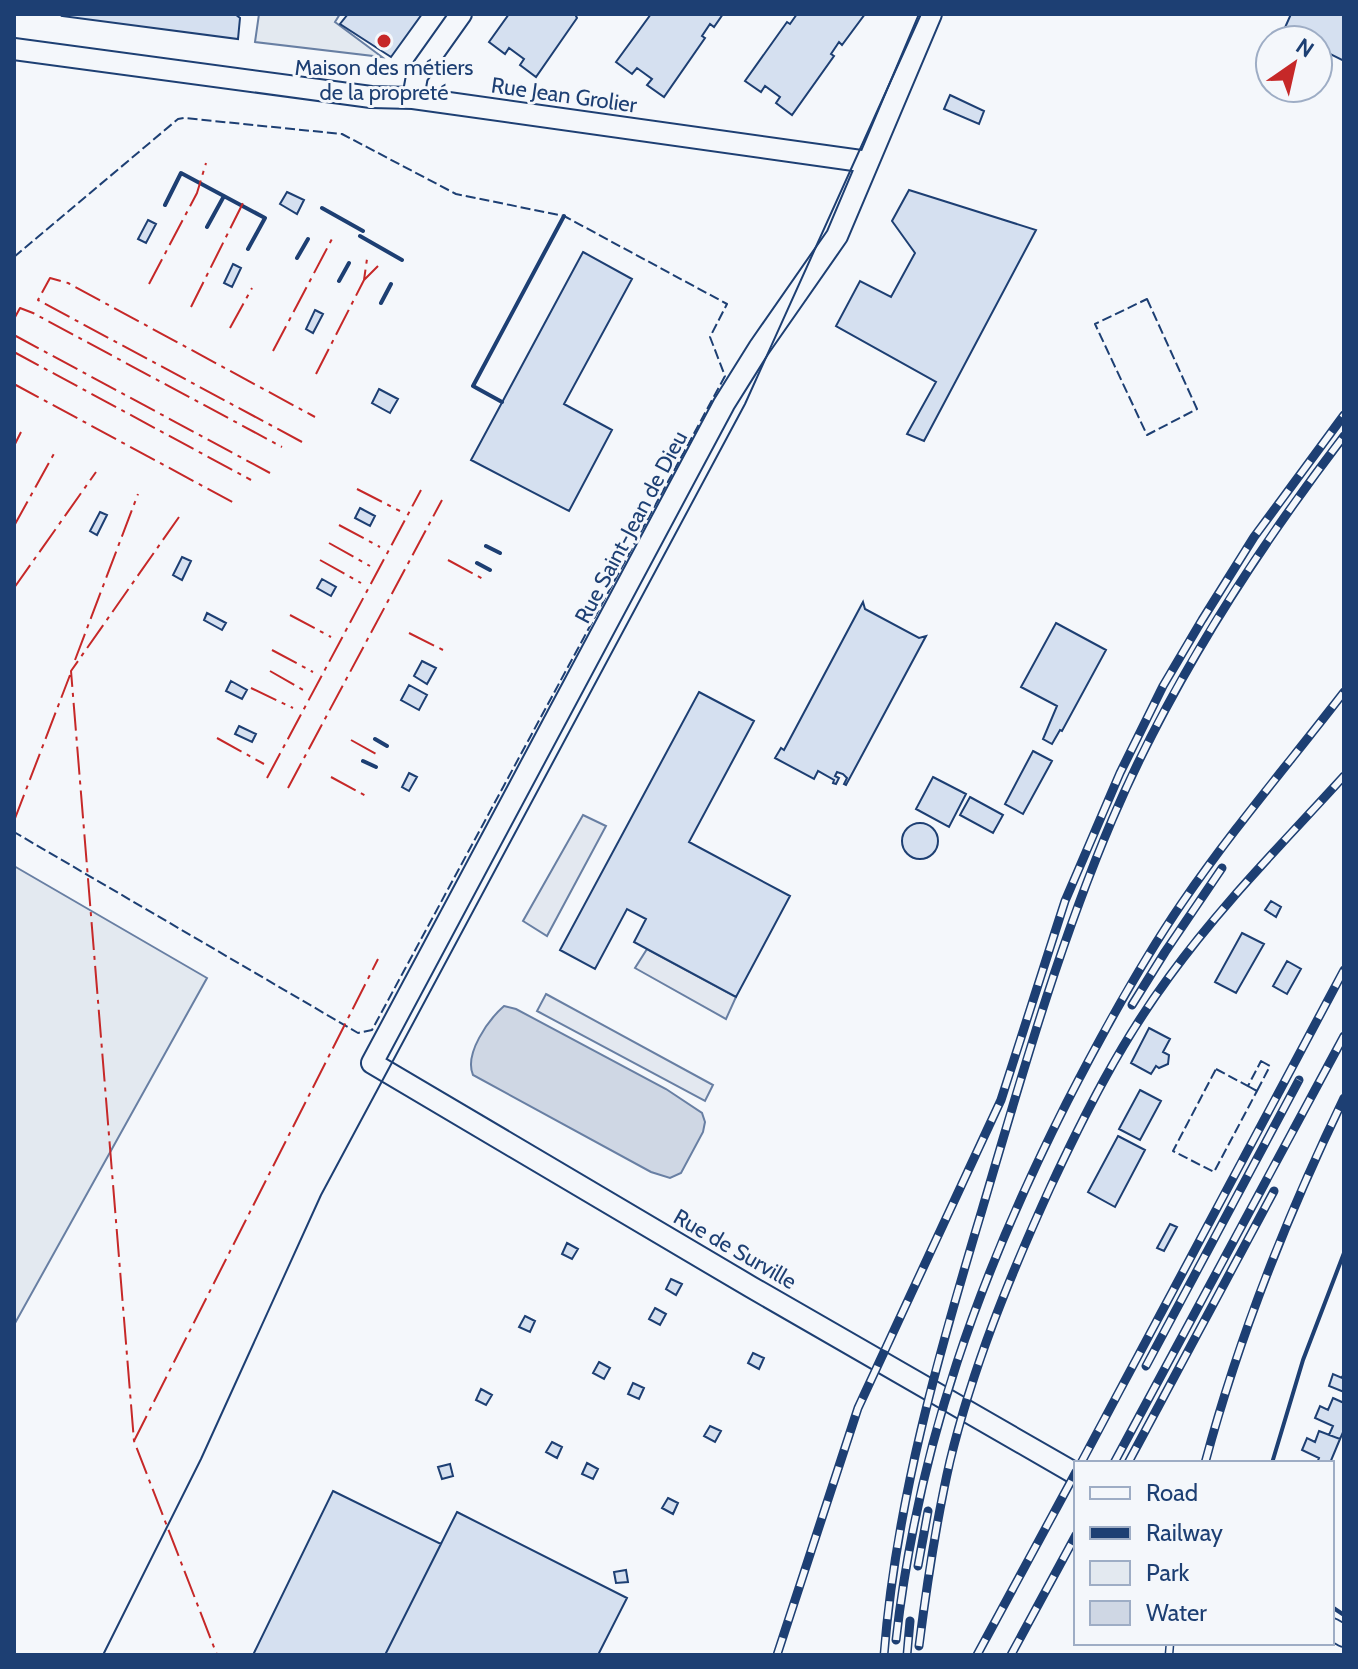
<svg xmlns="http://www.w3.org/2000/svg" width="1358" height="1669" font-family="Cabin,sans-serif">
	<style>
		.green { fill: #e3e9f0; stroke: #687fa3; stroke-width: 2 }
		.parking { fill: #e3e8f0; stroke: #687fa3; stroke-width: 2 }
		.water { fill: #cfd7e4; stroke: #687fa3; stroke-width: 2 }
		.building { fill: #d5e0f0; stroke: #1d3f73; stroke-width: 2 }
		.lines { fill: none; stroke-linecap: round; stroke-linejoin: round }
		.street-casing { stroke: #1d3f73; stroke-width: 24 }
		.street { stroke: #f4f7fb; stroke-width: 20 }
		.tram { stroke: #1d3f73; stroke-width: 2 }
		.rail-casing { stroke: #1d3f73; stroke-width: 9 }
		.rail { stroke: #f4f7fb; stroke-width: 6; stroke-dasharray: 18; stroke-linecap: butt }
		.fence { stroke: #1d3f73; stroke-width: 2; stroke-dasharray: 10 4; stroke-linecap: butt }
		.wall { stroke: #1d3f73; stroke-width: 4 }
		.power { stroke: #c62828; stroke-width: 2; stroke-dasharray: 28 6 4 6; stroke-linecap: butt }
		.poi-dot { fill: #c62828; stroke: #f4f7fb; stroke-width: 3 }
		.labels { text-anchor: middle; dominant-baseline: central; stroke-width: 6; stroke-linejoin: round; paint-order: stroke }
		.poi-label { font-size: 22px; fill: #1d3f73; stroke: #f4f7fb }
		.street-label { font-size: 22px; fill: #1d3f73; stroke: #f4f7fb }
	</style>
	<rect width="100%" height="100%" fill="#f4f7fb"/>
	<path class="green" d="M259 14H340L335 22 382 57 255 42Z
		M14 866 207 978 14 1325Z"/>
	<path class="parking" d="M583 815 606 826 547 936 523 921Z
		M647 949 736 997 726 1019 635 968Z
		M546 994 713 1085 705 1101 537 1011Z"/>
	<path class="water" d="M504 1006 516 1009 666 1089 702 1113 705 1122 703 1132 681 1173 670 1178 651 1172 473 1075C464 1054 488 1020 504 1006Z"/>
	<path class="building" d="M63 14H235L240 18 238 39 62 16Z
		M348 14H422L391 57 340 24Z
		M509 14H575L577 18 536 77 520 65 524 59 509 48 505 54 489 42Z
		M651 14H723L714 27 710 24 702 36 705 38 664 97 647 85 652 79 637 68 632 74 616 62Z
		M797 14H865L842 45 839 42 831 54 834 56 792 115 776 103 780 97 765 86 761 92 745 81 787 22 790 24Z
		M1291 14H1344V61L1318 48V40H1300L1283 32Z
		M950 95 984 111 979 124 944 109Z
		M909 190 1036 230 924 441 907 434 936 382 836 326 860 281 891 297 915 253 892 221Z
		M287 192 304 200 297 214 280 204Z
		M148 220 156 224 146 243 138 239Z
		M583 252 632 279 564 404 612 430 569 511 471 460Z
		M233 264 241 268 232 287 224 283Z
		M315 310 323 314 313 333 306 329Z
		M379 389 398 399 390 413 372 403Z
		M360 508 375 516 370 526 355 518Z
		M100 512 107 515 97 535 90 531Z
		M182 557 191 561 182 580 173 575Z
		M322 579 336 587 331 596 317 588Z
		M863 602 865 609 919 638 926 636 846 785 844 784 847 778 843 774 837 772 835 776 839 778 836 784 833 783 834 780 818 771 814 779 775 758 781 748 784 750Z
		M207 613 226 623 222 630 204 620Z
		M1056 623 1106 650 1062 731 1060 730 1052 744 1043 739 1057 706 1021 687Z
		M422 661 436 668 427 684 414 676Z
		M231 681 247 690 242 699 226 691Z
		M409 685 427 695 419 710 401 700Z
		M699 692 754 721 689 842 790 896 736 997 634 942 646 919 627 909 595 969 560 950Z
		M239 726 256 734 252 742 235 734Z
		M1033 751 1052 761 1023 814 1005 804Z
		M409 773 417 777 409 791 402 787Z
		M933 777 966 794 949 827 916 809Z
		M970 797 1003 815 993 833 960 815Z
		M902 841a18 18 0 1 1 36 0a18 18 0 1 1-36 0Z
		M1271 901 1281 907 1276 917 1265 910Z
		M1242 933 1264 944 1236 993 1215 982Z
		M1287 961 1301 969 1287 994 1273 986Z
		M1149 1028 1170 1039 1163 1052 1169 1055 1168 1064 1159 1068 1156 1066 1151 1074 1131 1063Z
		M1140 1090 1161 1101 1140 1140 1119 1129Z
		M1118 1136 1145 1150 1115 1207 1088 1192Z
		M1170 1224 1177 1227 1164 1251 1157 1248Z
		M567 1243 578 1249 572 1259 562 1254Z
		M671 1279 682 1284 676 1295 666 1289Z
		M655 1308 666 1314 660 1325 649 1319Z
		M525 1316 535 1321 530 1332 519 1327Z
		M753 1353 764 1358 759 1369 748 1363Z
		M599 1362 610 1368 604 1379 593 1373Z
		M1344 1372V1392L1329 1386 1333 1374 1342 1378Z
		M633 1383 644 1388 639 1399 628 1394Z
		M481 1389 492 1395 486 1405 476 1400Z
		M1333 1398 1344 1403V1430L1340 1439 1329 1435 1333 1426 1315 1418 1320 1406 1328 1410Z
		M710 1426 721 1431 715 1442 704 1436Z
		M1319 1431 1340 1439 1330 1463H1317L1319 1458 1302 1450 1307 1438 1315 1442Z
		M552 1442 562 1447 557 1458 546 1452Z
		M587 1463 598 1469 593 1479 582 1474Z
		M450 1464 453 1476 442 1479 438 1467Z
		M333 1491 441 1544 385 1655H253Z
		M668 1498 678 1503 673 1514 662 1508Z
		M457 1512 627 1598 598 1655H385Z
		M626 1570 628 1582 616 1583 614 1572Z"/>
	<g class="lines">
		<defs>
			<path id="street" d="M931 14 837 236 759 348 724 404 372 1063 751 1287 1076 1474
				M14 49 371 97 413 98 868 162
				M413 98 417 76 461 14
				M1332 1629 1344 1636"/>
		</defs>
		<use href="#street" class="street-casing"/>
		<use href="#street" class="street"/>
		<path class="tram" d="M103 1655 201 1459 321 1195 745 404 921 14"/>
		<defs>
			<path id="rail" d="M1132 1005 1165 952 1222 868
				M1146 1366 1299 1080
				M1081 1463 1344 970
				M1114 1463 1344 1036
				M1128 1463 1274 1191
				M1205 1463C1239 1336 1287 1216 1344 1098
				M918 1566 928 1511
				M896 1640C918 1445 979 1276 1067 1102 1102 1034 1139 966 1182 903 1232 830 1290 762 1344 692
				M919 1646C927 1583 936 1522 950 1461 973 1366 1010 1276 1050 1188 1084 1115 1121 1042 1169 977 1221 905 1284 842 1344 776
				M777 1655 858 1408 1001 1100 1065 901 1120 773 1163 686 1202 620 1254 537 1344 415
				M884 1655C896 1502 938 1356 982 1210 1021 1078 1058 947 1112 820 1171 682 1253 555 1344 436
				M907 1655 910 1621
				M977 1655 1076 1472
				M1011 1655 1076 1535
				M1169 1655 1170 1643"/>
		</defs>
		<use href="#rail" class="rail-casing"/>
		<use href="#rail" class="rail"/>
		<path class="fence" d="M14 257 178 119 184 118 342 134 456 194 564 216 727 304 710 337 725 376 372 1030 358 1033 14 832
			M1147 299 1197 409 1147 435 1095 324Z
			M1261 1061 1270 1066 1257 1091 1248 1086Z
			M1216 1069 1257 1091 1214 1172 1173 1151Z"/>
		<path class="wall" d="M165 205 181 173 265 218 248 249
			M322 208 363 231
			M207 227 224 196
			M360 236 402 260
			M297 258 308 239
			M339 281 349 263
			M381 303 391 284
			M502 402 473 386 564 216
			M486 546 500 553
			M477 563 490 570
			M375 739 387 746
			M363 761 376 767
			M1272 1463 1303 1360 1344 1253
			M1332 1607 1344 1615"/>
		<path class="power" d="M364 280 378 266
			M149 284 197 193 206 163
			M191 307 245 199
			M14 319 20 308 33 313 282 447
			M230 328 252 288
			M14 335 270 473
			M273 351 333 237
			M14 352 251 480
			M316 374 364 280 367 259
			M14 384 236 504
			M302 442 38 300 50 278 68 283 315 417
			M14 446 21 432
			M357 489 400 511
			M179 517 71 671 134 1441 217 1655
			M339 525 380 547
			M14 526 56 450
			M329 543 370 566
			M320 560 361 583
			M448 560 483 579
			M14 588 96 472
			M290 615 331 637
			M409 633 445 651
			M272 650 313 672
			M75 660 138 494
			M270 671 303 690
			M251 688 293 708
			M217 738 264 764
			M351 740 378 755
			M331 777 366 796
			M267 778 421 490
			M288 788 442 500
			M14 821 70 675
			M134 1441 378 959"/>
	</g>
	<circle class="poi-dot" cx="384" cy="41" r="8"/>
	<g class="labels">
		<g class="poi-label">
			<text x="384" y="67">Maison des métiers<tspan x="384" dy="25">de la propreté</tspan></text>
		</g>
		<g class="street-label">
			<text transform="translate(564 95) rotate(8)">Rue Jean Grolier</text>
			<text transform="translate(631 527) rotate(-62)">Rue Saint-Jean de Dieu</text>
			<text transform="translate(735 1249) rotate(30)">Rue de Surville</text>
		</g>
	</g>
	<rect width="1358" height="1669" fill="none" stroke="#1d3f73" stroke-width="32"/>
	<rect x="1074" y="1461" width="260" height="184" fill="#f4f7fb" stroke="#9eadc5" stroke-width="2"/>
	<rect x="1090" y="1487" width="40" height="12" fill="#f4f7fb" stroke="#9eadc5" stroke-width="2"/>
	<text x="1146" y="1501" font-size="24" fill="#1d3f73">Road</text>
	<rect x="1090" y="1527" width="40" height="12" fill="#1d3f73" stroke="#9eadc5" stroke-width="2"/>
	<text x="1146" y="1541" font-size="24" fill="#1d3f73">Railway</text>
	<rect x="1090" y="1561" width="40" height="24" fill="#e3e9f0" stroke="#9eadc5" stroke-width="2"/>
	<text x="1146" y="1581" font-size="24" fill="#1d3f73">Park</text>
	<rect x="1090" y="1601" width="40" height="24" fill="#cfd7e4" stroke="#9eadc5" stroke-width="2"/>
	<text x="1146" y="1621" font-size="24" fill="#1d3f73">Water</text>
	<g transform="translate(1294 64) rotate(34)"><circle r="38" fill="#f4f7fb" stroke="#9eadc5" stroke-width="2"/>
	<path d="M0-6L14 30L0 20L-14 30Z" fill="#c62828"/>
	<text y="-12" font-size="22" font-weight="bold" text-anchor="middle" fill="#1d3f73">N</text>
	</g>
</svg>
